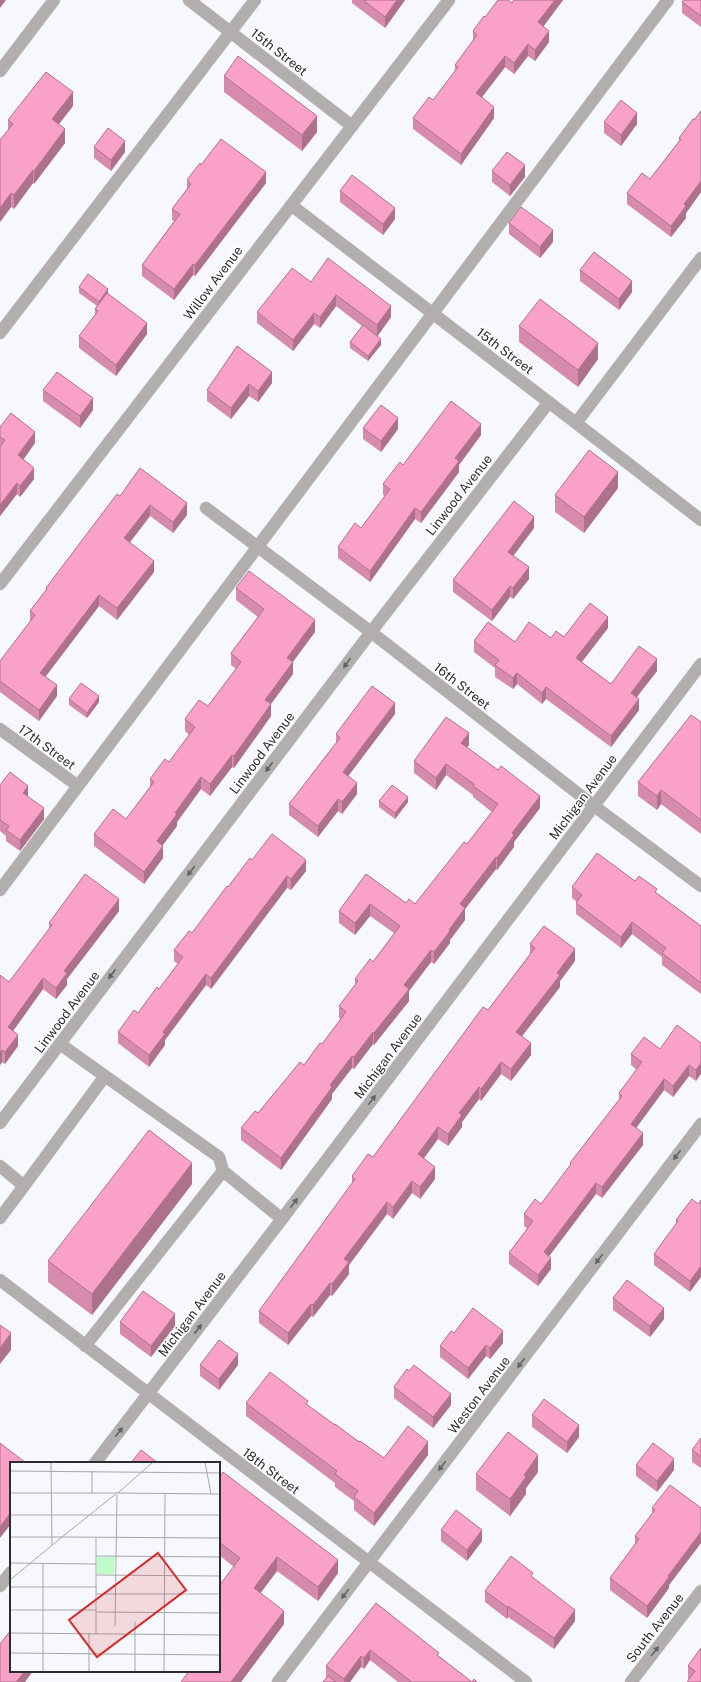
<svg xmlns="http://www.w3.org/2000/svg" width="701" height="1682" font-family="'Public Sans',sans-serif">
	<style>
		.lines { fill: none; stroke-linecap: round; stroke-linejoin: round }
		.minor-casing { stroke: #d2d3d9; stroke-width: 13 }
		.minor { stroke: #b3aeae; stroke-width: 12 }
		.wall { fill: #d68aac }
		.shaded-wall { fill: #ae718c }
		.building { fill: #f9a1c8; stroke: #ae718c }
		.oneway { fill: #626163 }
		.labels { text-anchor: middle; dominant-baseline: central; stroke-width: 3; stroke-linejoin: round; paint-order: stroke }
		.street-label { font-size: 13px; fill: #2c2d31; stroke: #fff }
		.inset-road { fill: none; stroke: #a6a7ac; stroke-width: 1 }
		.view { fill: #d62828; fill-opacity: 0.15; stroke: #d62828; stroke-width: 2 }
		.inset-edge { fill: none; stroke: #2c2d31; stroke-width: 2 }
	</style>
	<rect width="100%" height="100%" fill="#f7f8fe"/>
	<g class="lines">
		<defs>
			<path id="minor" d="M189 0 352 126
				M0 71 54 0
				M291 205 576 423 701 520
				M0 333 255 0
				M576 423 701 258
				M206 508 371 632 594 806 701 886
				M0 584 449 0
				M0 729 78 786
				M0 890 668 0
				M0 1123 371 632 549 402
				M0 1166 24 1186 0 1218
				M223 1171 282 1219
				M24 1186 105 1076 60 1044
				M0 1280 526 1682
				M85 1346 223 1171 219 1157 105 1076
				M95 1463 282 1219 701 664
				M0 1586 11 1572
				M278 1682 701 1124
				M631 1682 701 1591"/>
		</defs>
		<use href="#minor" class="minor-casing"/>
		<use href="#minor" class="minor"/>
	</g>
	<path class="wall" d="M352 0H405L385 28 352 3Z
		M514 0H563L543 26 549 42 535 61 528 56 514 74 505 67 482 97 494 118 461 165 413 129V118L433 100 455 72V65L473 41V31L485 17 512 3Z
		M701 0V27L682 13V2Z
		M224 76 317 132 302 151 224 92Z
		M73 106 59 124 65 143 34 184 33 183 14 209 11 207 0 222V140L8 130V120Z
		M701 111V192L686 213V218L671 237 627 204V193L650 179 679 141V138Z
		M604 122 637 124 621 146 604 133Z
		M94 147 125 152 111 171 94 158Z
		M201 165 266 183 195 276 193 275 174 300 142 276V265L174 221 172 220V209L187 189V180Z
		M492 171 525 177 510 196 492 182Z
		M340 191 395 219 383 235 340 202Z
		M509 223 553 242 540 258 509 234Z
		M580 270 632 292 619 310 580 281Z
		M311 282 391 317 377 336 381 345 368 361 350 348V342L362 326 336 306 320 328 314 324 293 351 257 323V312Z
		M79 287 108 294 147 334 116 376 79 348V336L95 315V309L97 306 79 293Z
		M519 326 598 359 578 387 519 342Z
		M237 346 272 383 258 402 249 396 231 419 207 401V390Z
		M43 390 93 410 80 428 43 401Z
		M0 427 35 443 23 460 34 479 20 497 17 494 0 516Z
		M363 428 398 429 381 452 363 439Z
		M481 435 459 465V472L421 523 415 519 370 582 338 558V547L361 528 385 496 383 495V484L403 465Z
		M618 488 584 533 555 512V495Z
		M120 496 187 515 173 533 150 516 130 542 154 572 117 620 99 606 45 677 57 696 39 721 0 692V661L30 622V611L46 590V588Z
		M534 528 513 556 529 579 513 599 510 597 492 621 453 592V580Z
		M236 588 315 632 292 662 293 674 271 704V716L234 768 232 767 210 796 201 789 177 822V826L162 846 163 858 144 884 94 846V834L126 819 150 787V779L169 762 189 735 185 731V719L208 706 236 669 231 665V653L258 617 236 600Z
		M608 628 582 662 611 684 657 671 637 697 639 710 611 747 546 699 542 704 517 684 513 689 495 677V668L474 652V641L515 642 564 637Z
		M69 699 99 702 87 718 69 705Z
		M395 714 348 776 357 794 342 814 338 811 318 837 289 815V804L336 743V734Z
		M701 722V834L661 804 657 810 638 796V782Z
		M469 745 467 747 540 808 514 842V847L497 870 496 869 465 909V920L450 940V943L434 964 431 962 409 991V1001L374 1045 373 1044 354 1069 352 1068 332 1094V1099L281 1170 241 1140V1128L258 1113 304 1065 322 1044 341 1020 339 1018V1006L355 985V979L373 962 394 933 370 916 355 935 339 923V911L366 874 406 903 415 904 467 844 492 812 473 797V795L446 775 436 790 414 773V761Z
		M0 785 28 797 44 819 20 851 6 841V836L0 831Z
		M379 801 408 802 395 819 379 807Z
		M252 860 306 871 291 890 287 888 211 989 206 985 165 1040V1045L149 1067 118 1043V1032L138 1013 159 989 178 964 174 961V950L192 933 228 887Z
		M635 881 657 893 701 926V994L662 965V957L632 934 621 948 576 914V903L577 902 572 898V887Z
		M119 911 67 979V985L56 999 43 989 13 1031 18 1046 5 1064 2 1062 0 1065V975L9 982 49 930V923Z
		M530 944 575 961 560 981V987L522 1036 531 1055 511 1081 501 1074 481 1101 479 1099 462 1122V1127L448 1146 438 1139 424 1158 435 1179 420 1199 412 1193 393 1219 387 1214 349 1265V1274L332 1296 330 1295 313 1317 311 1316 288 1345 259 1323V1311L352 1184V1176L373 1157 488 1010 530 954Z
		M701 1043 696 1081 689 1076 673 1097 664 1090 636 1128 643 1145 602 1198 596 1194 549 1256 551 1269 538 1286 509 1264V1253L528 1229 524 1226V1214L541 1204 570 1166V1163L619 1100V1093L637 1070 631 1065V1054L660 1049Z
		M192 1184 92 1315 48 1282V1261Z
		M692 1199 690 1292 654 1265V1254L676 1224V1220Z
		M613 1298 664 1319 650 1337 613 1310Z
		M120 1322 175 1326 151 1357 120 1334Z
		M454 1333 503 1343 490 1359 486 1356 468 1379 440 1357V1346Z
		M200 1365H238L219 1390 200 1376Z
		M394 1387 451 1405 433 1428 394 1398Z
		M246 1403 308 1406 335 1425 384 1458 428 1455 374 1526 354 1510V1501L335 1487V1483L246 1416Z
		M532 1415 579 1437 567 1453 532 1427Z
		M701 1438V1468L692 1462V1450Z
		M636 1465 674 1470 657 1492 636 1476Z
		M538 1472 526 1488V1494L510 1516 476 1490V1474Z
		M219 1478 338 1573 318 1601 277 1571 260 1593 284 1624 241 1682H181L219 1671 234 1567 219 1555Z
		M652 1508H701V1543L669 1585V1588L647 1618 610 1590V1578L635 1544V1536L652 1514Z
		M441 1530 482 1541 467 1561 441 1541Z
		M533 1578 575 1621 554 1649 508 1617 507 1619 485 1602V1591Z
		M376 1603 439 1656 472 1682H477H398L370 1660 364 1669 361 1667 350 1682H323L327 1677H326V1666Z
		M701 1648V1682L688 1679V1666Z"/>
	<path class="shaded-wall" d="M0 0H6L0 8Z
		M397 0H405L385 28V17Z
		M555 0H563L538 34V22Z
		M549 31V42L535 61V50Z
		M528 44V56L514 74V63Z
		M505 56V67L476 105V93Z
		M73 92V106L52 133V119Z
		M494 107V118L461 165V154Z
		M637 113V124L621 146V135Z
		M317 116V132L302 151V135Z
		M65 129V143L34 184V171Z
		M125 141V152L111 171V160Z
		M525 165V177L510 196V185Z
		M33 170V183L14 209V195Z
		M266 172V183L195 276V265Z
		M701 181V192L686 213V218L671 237V226L684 204Z
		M11 193V207L0 222V208Z
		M395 208V219L383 235V224Z
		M553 230V242L540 258V247Z
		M193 264V275L174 300V289Z
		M632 281V292L619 310V299Z
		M108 289V295L99 308V302Z
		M336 295V306L320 328V317Z
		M391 306V317L377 337V325Z
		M314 313V324L293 351V340Z
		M147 323V334L116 376V365Z
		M381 339V345L368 361V356Z
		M598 343V359L578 387V370Z
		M272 372V383L258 402V391Z
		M249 384V396L231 419V408Z
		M93 398V410L80 428V416Z
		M398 418V429L381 452V441Z
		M481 424V435L459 465V472L421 523V512L455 458Z
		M35 432V443L18 467V455Z
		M34 468V479L20 497V486Z
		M618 472V488L584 533V517Z
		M17 483V494L0 516V505Z
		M187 503V515L173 533V522Z
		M150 505V516L124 550V538Z
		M415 508V519L370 582V571Z
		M534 517V528L508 563V552Z
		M154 561V572L117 620V608Z
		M529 567V579L513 599V588Z
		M510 586V597L492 621V610Z
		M99 595V606L40 684V673Z
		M608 617V628L576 669V658Z
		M315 620V632L287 670V658Z
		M657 659V671L631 704V693Z
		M293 662V674L265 712V700Z
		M517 673V684L513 689V678Z
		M57 685V696L39 721V710Z
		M546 687V699L542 704V693Z
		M99 696V702L87 718V713Z
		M639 699V710L611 747V736Z
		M395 703V714L343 783V772Z
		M271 704V716L234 768V756Z
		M469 733V745L461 755V743Z
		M232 755V767L210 796V784Z
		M446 764V775L436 790V778Z
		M201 777V789L177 822V826L157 853V841L175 813Z
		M357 783V794L342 814V802Z
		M28 786V798L23 793Z
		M661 790V804L657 810V796Z
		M540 796V808L514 842V847L497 870V858L512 833Z
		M408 797V802L395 819V813Z
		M338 799V811L318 837V826Z
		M44 808V819L20 851V840Z
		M163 846V858L144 884V872Z
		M496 857V869L465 909V920L450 940V943L434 964V952L449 930 460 904Z
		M306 860V871L291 890V879Z
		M287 876V888L211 989V978Z
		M119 899V911L67 979V985L56 999V988L64 971Z
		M370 904V916L355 935V923Z
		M632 922V934L621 948V937Z
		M575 949V961L560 981V987L516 1044V1032L557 973Z
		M431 950V962L409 991V1001L374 1045V1033L404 985Z
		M206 974V985L165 1040V1045L149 1067V1055L163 1032Z
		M43 978V989L8 1038V1027Z
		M373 1032V1044L354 1069V1057Z
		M18 1035V1046L5 1064V1052Z
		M531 1043V1055L511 1081V1069Z
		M2 1050V1062L0 1065V1053Z
		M352 1056V1068L332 1094V1099L281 1170V1158L330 1085Z
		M501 1062V1074L481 1101V1089Z
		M701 1063V1074L696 1081V1070Z
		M689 1065V1076L673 1097V1086Z
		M664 1079V1090L631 1135V1124Z
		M479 1087V1099L462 1122V1127L448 1146V1134L459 1113Z
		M438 1127V1139L418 1166V1154Z
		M643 1133V1145L602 1198V1187Z
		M192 1163V1184L92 1315V1294Z
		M435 1167V1179L420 1199V1187Z
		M412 1181V1193L393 1219V1207Z
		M596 1183V1194L544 1263V1252Z
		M387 1202V1214L349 1265V1274L332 1296V1284L344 1259Z
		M551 1258V1269L538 1286V1275Z
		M701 1266V1277L690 1292V1281Z
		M330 1283V1295L313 1317V1305Z
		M311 1304V1316L288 1345V1333Z
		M664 1308V1319L650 1337V1326Z
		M175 1314V1326L151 1357V1346Z
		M503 1331V1343L490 1359V1348Z
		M11 1333V1350L0 1364V1348Z
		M486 1345V1356L468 1379V1368Z
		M238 1354V1365L219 1390V1379Z
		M451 1394V1405L433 1428V1417Z
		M579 1425V1437L567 1453V1442Z
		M428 1442V1455L374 1526V1513Z
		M538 1455V1472L526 1488V1494L510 1516V1499L524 1475Z
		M674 1459V1470L657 1492V1481Z
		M11 1512V1524L0 1538V1527Z
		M482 1530V1541L467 1561V1550Z
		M701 1532V1543L669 1585V1588L647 1618V1606L668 1576Z
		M277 1557V1571L254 1602V1588Z
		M338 1560V1573L318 1601V1587Z
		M508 1606V1617L507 1619V1607Z
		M575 1610V1621L554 1649V1638Z
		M284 1611V1624L241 1682H231Z
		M370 1650V1660L364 1669V1658Z
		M361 1656V1667L350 1682H344V1679Z
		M25 1671H33L25 1682H16Z"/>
	<path class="building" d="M363 0H397L385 17Z
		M498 0H508L512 3 514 0H555L538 22 549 31 535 50 528 44 514 63 505 56 476 93 494 107 461 154 413 118 429 97 433 100 458 67 455 65 477 35 473 31 484 16 485 17Z
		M684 0H701V16L682 2Z
		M238 56 317 116 302 135 224 76Z
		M46 72 73 92 52 119 65 129 34 171 33 170 14 195 11 193 0 208V140L13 124 8 120Z
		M621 100 637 113 621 135 604 122Z
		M701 111V181L684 204 686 206 671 226 627 193 642 173 650 179 681 139 679 138 693 119 694 120Z
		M108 128 125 141 111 160 94 147Z
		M221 139 266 172 195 265 193 264 174 289 142 265 180 214 172 209 191 184 187 180 200 163 201 165Z
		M507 152 525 165 510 185 492 171Z
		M352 175 395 208 383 224 340 191Z
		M521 207 553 230 540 247 509 223Z
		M594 252 632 281 619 299 580 270Z
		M328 258 391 306 377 325 336 295 320 317 314 313 293 340 257 312 292 268 311 282Z
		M88 274 108 289 99 302 79 287Z
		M107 293 147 323 116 365 79 336 98 311 95 309Z
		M540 299 598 343 578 370 519 326Z
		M363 325 381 339 368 356 350 342Z
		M237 346 272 372 258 391 249 384 231 408 207 390Z
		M57 372 93 398 80 416 43 390Z
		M451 401 481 424 455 458 459 461 421 512 415 508 370 571 338 547 355 523 361 528 390 489 383 484 400 462 403 465Z
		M381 405 398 418 381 441 363 428Z
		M11 413 35 432 18 455 34 468 20 486 17 483 0 505V447L5 440 0 437V427Z
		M589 450 618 472 584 517 555 495Z
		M140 468 187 503 173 522 150 505 124 538 154 561 117 608 99 595 40 673 57 685 39 710 0 681V661L35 615 30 611 47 589 46 588 117 494 120 496Z
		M514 501 534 517 508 552 529 567 513 588 510 586 492 610 453 580Z
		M249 571 315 620 287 658 293 662 265 700 271 704 234 756 232 755 210 784 201 777 175 813 177 814 157 841 163 846 144 872 94 834 113 809 126 819 154 782 150 779 165 759 169 762 195 727 185 719 199 700 208 706 241 662 231 653 264 609 236 588Z
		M590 603 608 617 576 658 611 684 639 646 657 659 631 693 639 699 611 736 546 687 542 693 517 673 513 678 495 665 499 660 474 641 488 622 515 642 529 622 551 638 556 631 564 637Z
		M81 683 99 696 87 713 69 699Z
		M372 686 395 703 343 772 357 783 342 802 338 799 318 826 289 804 340 738 336 734Z
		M691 715 701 722V820L661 790 657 796 638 782Z
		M446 717 469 733 461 743 498 770 501 766 540 796 512 833 514 835 497 858 496 857 460 904 465 908 449 930 450 931 434 952 431 950 404 985 409 989 374 1033 373 1032 354 1057 352 1056 330 1085 332 1087 281 1158 241 1128 255 1111 258 1113 300 1062 304 1065 320 1043 322 1044 346 1012 339 1006 358 981 355 979 370 959 373 962 400 926 370 904 355 923 339 911 366 874 406 903 409 899 415 904 464 842 467 844 498 804 473 786 474 784 446 764 436 778 414 761Z
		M10 772 28 786 23 793 44 808 20 840 6 830 9 826 0 820V785Z
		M392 785 408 797 395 813 379 801Z
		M272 834 306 860 291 879 287 876 211 978 206 974 163 1032 165 1034 149 1055 118 1032 134 1010 138 1013 157 987 159 989 183 957 174 950 189 931 192 933 227 886 228 887 250 858 252 860Z
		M597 853 635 881 639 876 657 889 655 892 701 926V983L662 953 666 948 632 922 621 937 576 903 582 895 572 887Z
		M85 874 119 899 64 971 67 973 56 988 43 978 8 1027 18 1035 5 1052 2 1050 0 1053V975L9 982 52 925 49 923Z
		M544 926 575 949 557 973 560 975 516 1032 531 1043 511 1069 501 1062 481 1089 479 1087 459 1113 462 1115 448 1134 438 1127 418 1154 435 1167 420 1187 412 1181 393 1207 387 1202 344 1259 349 1262 332 1284 330 1283 313 1305 311 1304 288 1333 259 1311 355 1179 352 1176 368 1154 373 1157 483 1007 488 1010 535 948 530 944Z
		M677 1025 701 1043V1063L696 1070 689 1065 673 1086 664 1079 631 1124 643 1133 602 1187 596 1183 544 1252 551 1258 538 1275 509 1253 533 1221 524 1214 535 1199 541 1204 571 1164 570 1163 622 1096 619 1093 642 1062 631 1054 644 1037 660 1049Z
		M149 1130 192 1163 92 1294 48 1261Z
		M692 1199 698 1204 701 1200V1266L690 1281 654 1254 678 1221 676 1220Z
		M627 1280 664 1308 650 1326 613 1298Z
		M143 1291 175 1314 151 1346 120 1322Z
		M473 1308 503 1331 490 1348 486 1345 468 1368 440 1346 451 1331 454 1333Z
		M0 1325 11 1333 0 1348Z
		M219 1340 238 1354 219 1379 200 1365Z
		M414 1365 451 1394 433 1417 394 1387 407 1369 409 1371Z
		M270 1372 308 1401 306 1404 335 1425V1424L359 1442 360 1441 384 1458 408 1426 428 1442 374 1513 354 1497 358 1491 335 1474 337 1471 246 1403Z
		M544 1399 579 1425 567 1442 532 1415Z
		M508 1432 538 1455 524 1475 526 1477 510 1499 476 1474Z
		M701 1438V1457L692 1450Z
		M0 1443 26 1463H11V1512L0 1527Z
		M653 1443 674 1459 657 1481 636 1465Z
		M141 1450 158 1463H131Z
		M223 1472 338 1560 318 1587 277 1557 254 1588 284 1611 231 1682H181L189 1671H219V1586L240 1558 219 1542V1478Z
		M670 1485 701 1508V1532L668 1576 669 1577 647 1606 610 1578 639 1539 635 1536 655 1510 652 1508Z
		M456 1510 482 1530 467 1550 441 1530Z
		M511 1556 533 1573 531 1576 575 1610 554 1638 508 1606 507 1607 485 1591Z
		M376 1603 439 1653 437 1655 472 1682 474 1679 477 1682H412L370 1650 364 1658 361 1656 344 1679 326 1666Z
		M11 1630V1671H25L16 1682H0V1644Z
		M701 1648V1682H687L695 1671 688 1666Z
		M328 1676 336 1682H323Z"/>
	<defs><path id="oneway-solid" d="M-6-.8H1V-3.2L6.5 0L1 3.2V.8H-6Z"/></defs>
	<g class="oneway">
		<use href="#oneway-solid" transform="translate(347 663) rotate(127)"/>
		<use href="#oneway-solid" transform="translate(269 767) rotate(127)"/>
		<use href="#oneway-solid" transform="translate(191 871) rotate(127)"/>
		<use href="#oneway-solid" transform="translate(112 974) rotate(127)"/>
		<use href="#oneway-solid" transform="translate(372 1100) rotate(-53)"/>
		<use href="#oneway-solid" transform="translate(677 1155) rotate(127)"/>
		<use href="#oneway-solid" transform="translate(294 1203) rotate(-53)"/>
		<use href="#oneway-solid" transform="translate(599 1259) rotate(127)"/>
		<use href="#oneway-solid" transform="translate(198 1329) rotate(-53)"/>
		<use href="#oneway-solid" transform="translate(521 1363) rotate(127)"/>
		<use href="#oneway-solid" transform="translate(119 1432) rotate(-52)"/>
		<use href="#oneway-solid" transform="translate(442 1466) rotate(127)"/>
		<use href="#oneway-solid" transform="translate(345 1594) rotate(127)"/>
		<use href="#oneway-solid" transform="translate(655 1651) rotate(-52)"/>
	</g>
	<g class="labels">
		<g class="street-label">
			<text transform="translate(279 52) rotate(38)">15th Street</text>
			<text transform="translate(213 283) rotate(-53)">Willow Avenue</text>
			<text transform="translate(505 351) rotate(37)">15th Street</text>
			<text transform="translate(459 495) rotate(-52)">Linwood Avenue</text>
			<text transform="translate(462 686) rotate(38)">16th Street</text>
			<text transform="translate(47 747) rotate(36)">17th Street</text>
			<text transform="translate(262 753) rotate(-53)">Linwood Avenue</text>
			<text transform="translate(583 797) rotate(-53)">Michigan Avenue</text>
			<text transform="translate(67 1012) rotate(-53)">Linwood Avenue</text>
			<text transform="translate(388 1056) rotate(-53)">Michigan Avenue</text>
			<text transform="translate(192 1314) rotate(-53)">Michigan Avenue</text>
			<text transform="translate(479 1395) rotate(-53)">Weston Avenue</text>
			<text transform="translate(271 1471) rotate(37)">18th Street</text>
			<text transform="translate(655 1628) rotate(-52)">South Avenue</text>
		</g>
	</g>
	<g transform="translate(10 1462)">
		<rect width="210" height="210" fill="#f7f8fe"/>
		<path d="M87 95H105L104 112H87Z" fill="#c0fcc7"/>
		<path class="inset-road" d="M41 0 42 83M195 0 201 32M0 9 210 11M0 31H107M82 31V9M108 31 143 0M0 53H210M0 75H52L107 31 210 32M86 94 210 95M0 101 86 102M86 113 210 114M0 118 52 75 210 76M0 125H87M86 132H210M0 148H86M86 150 210 151M105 164 107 33M0 171 210 173M86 172V75M0 191 210 193M33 210V101M79 210V171M125 210V160M154 210 155 31"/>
		<path class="view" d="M148 91 176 128 87 195 59 158Z"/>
		<rect width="210" height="210" class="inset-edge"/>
	</g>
</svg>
